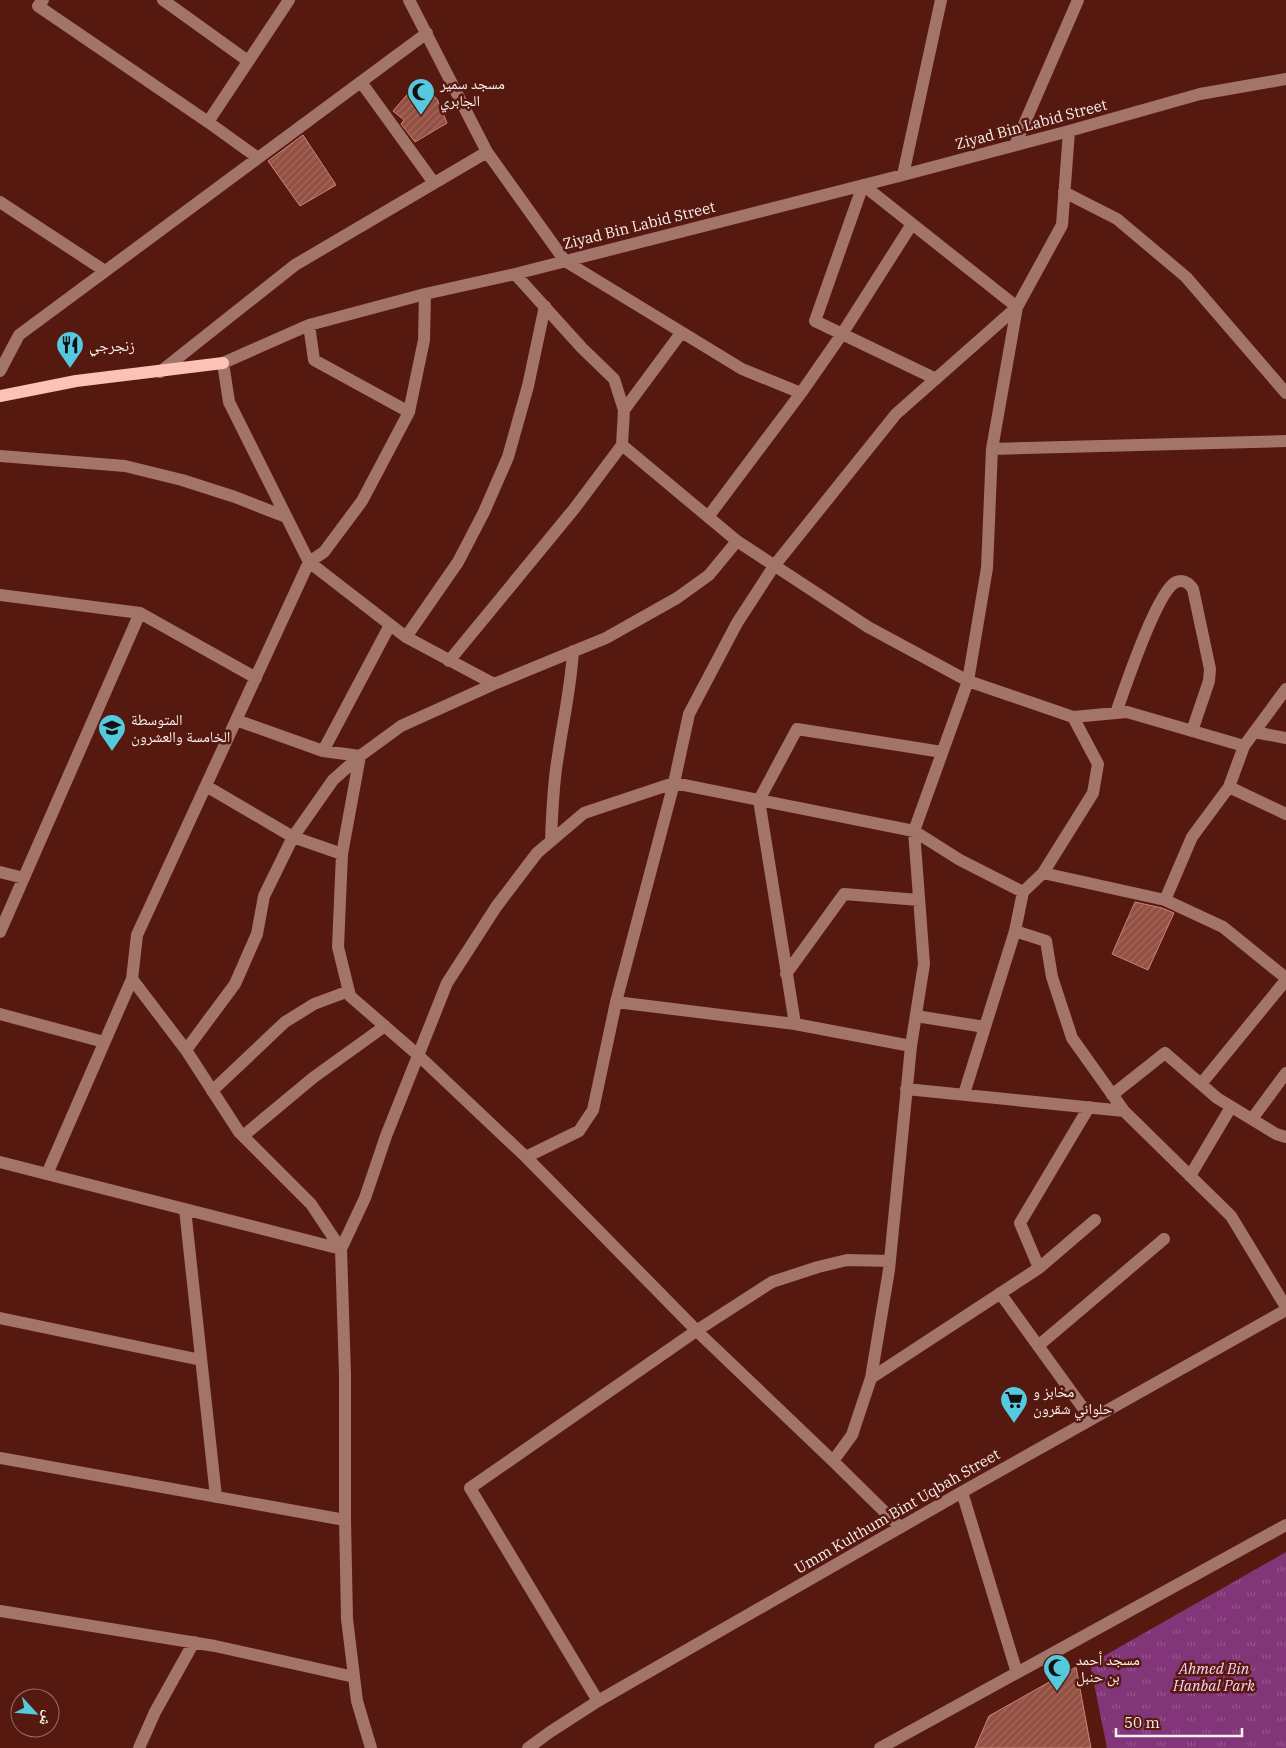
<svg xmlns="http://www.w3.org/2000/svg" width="1286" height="1748" font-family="'IBM Plex Serif','Noto Naskh Arabic',serif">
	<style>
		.park { fill: url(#park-tufts) }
		.building { fill: url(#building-hatch); stroke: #cc8475 }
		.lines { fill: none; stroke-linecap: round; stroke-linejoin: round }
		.minor { stroke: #a2746a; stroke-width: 12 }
		.major { stroke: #fbc2b5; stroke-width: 12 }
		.labels { text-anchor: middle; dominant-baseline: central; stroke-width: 5; stroke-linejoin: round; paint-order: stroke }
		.poi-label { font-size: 15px; fill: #f9f1ef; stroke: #56190f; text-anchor: start }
		.street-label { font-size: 15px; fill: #f9f1ef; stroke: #56190f }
		.park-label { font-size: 15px; font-style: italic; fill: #fdd3f6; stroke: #56190f }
	</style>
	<defs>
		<pattern id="park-tufts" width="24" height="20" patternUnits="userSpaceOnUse" patternTransform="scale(1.25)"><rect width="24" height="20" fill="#823679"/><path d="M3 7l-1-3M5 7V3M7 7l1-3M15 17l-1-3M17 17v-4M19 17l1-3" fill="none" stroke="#94548c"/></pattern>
		<pattern id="building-hatch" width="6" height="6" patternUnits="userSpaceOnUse" patternTransform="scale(1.25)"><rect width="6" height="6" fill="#935043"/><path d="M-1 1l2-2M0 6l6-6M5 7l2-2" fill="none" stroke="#a36a5e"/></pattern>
	</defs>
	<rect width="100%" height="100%" fill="#56190f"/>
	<path class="park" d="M1286 1552V1748H1107L1090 1664Z"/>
	<path class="building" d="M417 87 428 90 437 99 447 123 415 142 401 124 404 120 393 111 412 89Z
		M303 135 336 185 300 206 268 161Z
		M1135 902 1162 908 1174 913 1148 970 1112 954Z
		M1076 1667 1091 1748H975L989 1716Z"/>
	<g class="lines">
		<path class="minor" d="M43 0 38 6 208 122 258 158
			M163 0 248 61
			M409 0 487 152 565 261 742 369 801 393
			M361 82 434 183
			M208 122 289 0
			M1015 145 1078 0
			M903 175 941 0
			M1064 192 1117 219 1186 277 1286 393
			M0 202 105 271
			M425 294 424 340 409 412 362 501 324 552 309 562 406 637 494 684
			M309 325 314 360 409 412
			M0 371 19 335 427 33
			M160 372 295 265 487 152
			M624 410 681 333
			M622 445 737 541 868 627 968 681 1073 717 1127 712 1244 746
			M992 449 1286 441
			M0 456 125 466 182 480 235 497 286 517
			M708 517 801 393 842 334 912 224
			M0 595 140 613 256 678
			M406 637 458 562 484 512 508 457 528 386 545 306
			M449 661 574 509 622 445 624 410 614 379 582 348 515 274
			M1116 713C1124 690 1157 591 1176 582 1183 579 1189 583 1193 589L1210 669 1209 681 1192 731
			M236 720 323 751 360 756 401 726 494 684 606 638 677 598 709 575 737 541
			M1254 732 1286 738
			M323 751 390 625
			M360 756 342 854 338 947 350 996 418 1055 526 1157 700 1334 833 1461 900 1527
			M206 786 293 837 342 854
			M1229 787 1286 814
			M551 841C552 813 553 784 558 756 563 721 571 687 573 651
			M0 872 24 878
			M1043 873 1093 793 1098 764 1073 717
			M1023 892 1015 931 1046 941 1052 977 1072 1038 1124 1111 1231 1216 1286 1307
			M1165 900 1192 837 1229 787 1244 746 1286 689
			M0 932 140 613
			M786 974 844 894 919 900
			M616 1002 795 1024 911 1046
			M0 1014 104 1042
			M916 1016 985 1027
			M795 1024 759 800 797 729 942 752
			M186 1050 235 984 257 934 264 896 293 837 333 780 360 756
			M1201 1084 1286 980
			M906 1089 1124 1111
			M212 1091 285 1022 314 1004 349 991
			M964 1094 1015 931
			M1112 1095 1165 1053 1217 1098 1276 1134 1286 1137
			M1252 1119 1286 1073
			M243 1136 314 1077 385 1026
			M526 1157 579 1131 593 1110 616 1002 674 783 689 714 737 623 774 566 896 414 1017 307 863 185 815 321 936 379
			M0 1162 341 1249 365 1198 386 1136 447 983 496 907 537 853 584 813 674 783 914 831 960 860 1023 892 1043 873 1165 900 1223 927 1286 978
			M47 1174 132 979
			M1190 1176 1231 1107
			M185 1209 216 1497
			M1039 1268 1095 1220
			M1000 1293 1091 1419
			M0 1318 201 1360
			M1038 1346 1164 1239
			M871 1378 1039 1268 1020 1223 1089 1107
			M0 1458 345 1520
			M833 1461 852 1435 871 1378 889 1270 911 1046 924 964 914 831 968 681 987 568 992 449 1017 307 1062 225 1069 131
			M962 1492 1017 1673
			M0 1611 215 1646 354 1677
			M598 1701 470 1488 696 1331 772 1282 818 1267 847 1260 890 1261
			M139 1748 155 1712 194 1642
			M371 1748 357 1701 347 1619 345 1520V1375L341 1249 311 1204 239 1132 186 1050 132 979 137 935 309 562 229 402 223 363 309 325 425 294 515 274 903 175 1069 131 1200 94 1286 79
			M528 1748 550 1732 598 1701 962 1492 1286 1310
			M880 1748 1286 1525"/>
		<path class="major" d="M0 396 76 381 223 363"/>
	</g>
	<defs>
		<symbol id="mosque-pin" viewBox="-11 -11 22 30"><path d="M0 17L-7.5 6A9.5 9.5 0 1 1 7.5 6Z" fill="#55cadf" stroke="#56190f"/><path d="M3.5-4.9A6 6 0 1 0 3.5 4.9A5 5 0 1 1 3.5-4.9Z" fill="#111"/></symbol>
		<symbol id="restaurant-pin" viewBox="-11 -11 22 30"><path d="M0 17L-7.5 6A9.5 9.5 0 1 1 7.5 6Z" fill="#55cadf" stroke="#56190f"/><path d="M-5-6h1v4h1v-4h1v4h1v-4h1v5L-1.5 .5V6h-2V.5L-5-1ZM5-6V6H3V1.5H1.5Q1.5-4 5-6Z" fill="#111"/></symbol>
		<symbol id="school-pin" viewBox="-11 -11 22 30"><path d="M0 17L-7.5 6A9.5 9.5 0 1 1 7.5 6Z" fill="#55cadf" stroke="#56190f"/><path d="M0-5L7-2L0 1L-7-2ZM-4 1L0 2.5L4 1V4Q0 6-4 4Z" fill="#111"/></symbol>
		<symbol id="supermarket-pin" viewBox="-11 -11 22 30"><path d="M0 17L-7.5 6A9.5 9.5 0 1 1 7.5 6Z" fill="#55cadf" stroke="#56190f"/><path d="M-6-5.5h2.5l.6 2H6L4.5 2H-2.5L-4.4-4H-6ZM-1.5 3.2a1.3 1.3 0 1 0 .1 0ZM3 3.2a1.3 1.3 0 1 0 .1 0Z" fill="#111"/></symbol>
	</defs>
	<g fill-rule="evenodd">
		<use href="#mosque-pin" x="405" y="76" width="32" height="43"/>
		<use href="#restaurant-pin" x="54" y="329" width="32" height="43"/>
		<use href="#school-pin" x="96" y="712" width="32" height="43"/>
		<use href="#supermarket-pin" x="998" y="1384" width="32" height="43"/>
		<use href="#mosque-pin" x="1041" y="1652" width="32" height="43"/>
	</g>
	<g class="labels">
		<g class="poi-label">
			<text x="440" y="83">مسجد سمير<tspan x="440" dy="17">الجابري</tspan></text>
			<text x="89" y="345">زنجرجي</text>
			<text x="131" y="719">المتوسطة<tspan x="131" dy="17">الخامسة والعشرون</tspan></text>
			<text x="1033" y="1391">مخابز و<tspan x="1033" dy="17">حلواني شقرون</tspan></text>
			<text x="1076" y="1659">مسجد أحمد<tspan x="1076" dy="17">بن حنبل</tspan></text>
		</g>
		<g class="street-label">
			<text transform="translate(1031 124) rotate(-15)">Ziyad Bin Labid Street</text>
			<text transform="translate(639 225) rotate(-14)">Ziyad Bin Labid Street</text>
			<text transform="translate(897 1511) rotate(-30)">Umm Kulthum Bint Uqbah Street</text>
		</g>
		<g class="park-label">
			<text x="1214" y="1668">Ahmed Bin<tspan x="1214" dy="17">Hanbal Park</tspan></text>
		</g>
	</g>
	<g transform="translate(35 1713) rotate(116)"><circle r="24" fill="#56190f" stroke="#976f69"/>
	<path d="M0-4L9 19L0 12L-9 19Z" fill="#55cadf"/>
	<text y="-8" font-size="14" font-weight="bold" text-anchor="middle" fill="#f9f1ef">ش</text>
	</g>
	<path d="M1116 1728v8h126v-8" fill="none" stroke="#f9f1ef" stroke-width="2.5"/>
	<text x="1124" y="1728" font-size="15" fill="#f9f1ef" stroke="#56190f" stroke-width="4" paint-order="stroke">50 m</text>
</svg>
